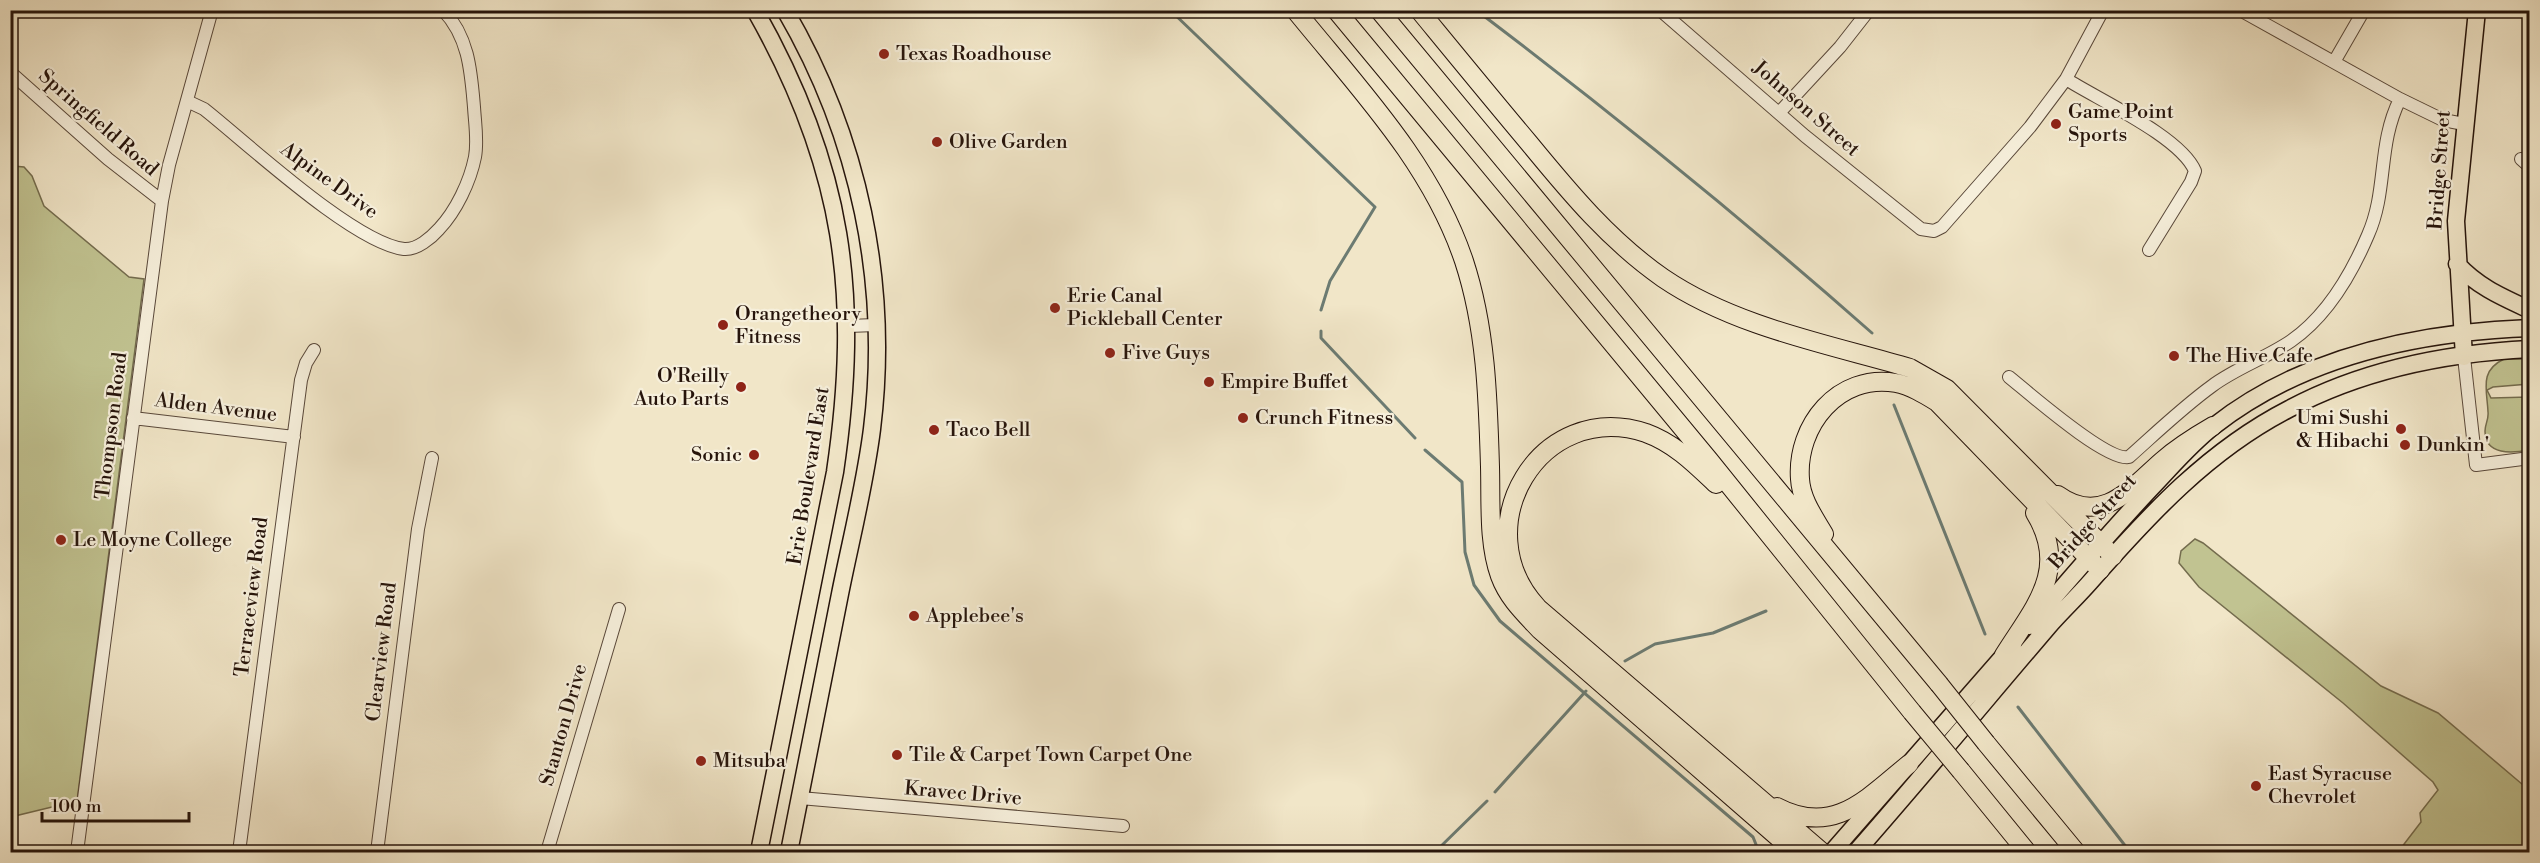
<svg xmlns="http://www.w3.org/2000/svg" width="2540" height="863" font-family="'Libre Bodoni',serif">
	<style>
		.green { fill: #c1c391; stroke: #746c4e; stroke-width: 1.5 }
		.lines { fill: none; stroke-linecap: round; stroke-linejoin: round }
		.stream { stroke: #6c7b72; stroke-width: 3 }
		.minor-casing { stroke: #59483a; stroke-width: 14 }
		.major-casing { stroke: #26140b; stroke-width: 19 }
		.highway-casing { stroke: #26140b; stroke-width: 20 }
		.minor { stroke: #f6efdb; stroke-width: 12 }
		.major { stroke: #f1e6c8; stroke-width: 16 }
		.highway { stroke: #f1e6c8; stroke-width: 18 }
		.highway-bridge-casing { stroke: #26140b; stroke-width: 20; stroke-linecap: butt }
		.highway-bridge { stroke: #f1e6c8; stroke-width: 18 }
		.poi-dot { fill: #8f2418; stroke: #f6efdb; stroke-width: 2 }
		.labels { text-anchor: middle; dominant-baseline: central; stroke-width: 4.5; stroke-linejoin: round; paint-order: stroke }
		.poi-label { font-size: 20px; fill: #26140b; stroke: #f6efdb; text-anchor: start }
		.street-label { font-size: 20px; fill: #26140b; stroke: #f6efdb }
	</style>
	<rect width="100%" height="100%" fill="#f1e6c8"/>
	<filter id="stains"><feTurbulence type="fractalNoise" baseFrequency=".00333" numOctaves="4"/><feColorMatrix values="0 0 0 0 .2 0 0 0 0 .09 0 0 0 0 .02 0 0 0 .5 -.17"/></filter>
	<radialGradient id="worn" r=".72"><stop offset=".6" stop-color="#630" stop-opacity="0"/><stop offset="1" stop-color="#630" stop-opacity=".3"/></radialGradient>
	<path class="green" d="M13 166 24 167 32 176 44 206 129 277 144 279 77 801 15 816 11 823 10 167Z
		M2504 359H2529V384L2493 387 2487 390 2491 398 2529 397V450C2513 453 2485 456 2485 431 2485 424 2489 419 2488 412 2487 389 2479 371 2504 359Z
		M2195 539 2203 543 2381 686 2438 713 2529 790V852H2398L2421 822 2420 813 2438 790 2433 782 2343 703 2199 587 2179 563 2181 551Z"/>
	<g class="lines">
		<path class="stream" d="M1170 10 1375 207 1330 281 1321 310
			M1476 10C1612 113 1744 220 1872 333
			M1321 331V338L1415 438
			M1894 405 1985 634
			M1425 450 1462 482 1465 552 1474 585 1500 621 1753 837 1759 852
			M1625 661 1655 644 1713 633 1766 611
			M2018 707 2130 852
			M1495 792 1586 691
			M1435 852 1487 801"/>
		<defs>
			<path id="minor" d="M1660 10 1805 136 1921 229 1934 231 1942 227 2030 127 2066 79 2103 10
				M2240 10 2400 99 2443 120 2464 124
				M2334 62 2364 10
				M10 72 108 159 162 201
				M2066 79C2099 100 2181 137 2195 171L2191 182 2149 250
				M187 101 204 109C247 143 354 243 404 249 417 250 431 238 439 229 456 211 470 182 475 157 478 141 475 124 474 107 471 72 469 37 443 10
				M1779 113 1840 47 1869 10
				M2521 159 2530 167
				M848 326 876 325
				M2464 357 2476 465 2530 458
				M2009 377C2029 393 2107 462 2129 457 2156 433 2183 407 2212 386 2236 368 2266 358 2291 341 2327 316 2351 275 2368 235 2388 190 2377 145 2400 99
				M133 418 294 437
				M800 798 1123 826
				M77 852 162 201 169 165 212 10
				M239 852 301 380 306 363 314 350
				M377 852 418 529 432 458
				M547 852 619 609"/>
			<path id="major" d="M755 10C844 167 861 295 835 472L759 852
				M785 10C859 137 890 283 872 429 865 485 851 539 840 594 823 680 806 766 789 852
				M2457 264C2478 287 2502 297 2530 310
				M2464 357 2456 221 2477 10
				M2029 626C2071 578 2112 529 2156 483 2174 464 2193 442 2214 426 2303 356 2419 332 2530 328
				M1832 852 2013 645
				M1856 852C1921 778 1984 702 2048 627 2062 611 2077 597 2091 581 2150 514 2209 450 2289 409 2362 370 2447 353 2530 349"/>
			<path id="highway" d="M1295 10C1359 89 1431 163 1464 261 1486 328 1488 397 1490 467 1491 502 1488 543 1500 576 1508 598 1524 613 1540 630L1795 852
				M1336 10 1709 460 1912 712
				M1379 10 1939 684
				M1419 10C1456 55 1492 99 1529 143 1570 193 1610 241 1663 278 1735 327 1828 344 1910 368L1947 389 2113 556
				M1716 484C1695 464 1674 443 1646 433 1540 398 1463 528 1538 608L1822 852
				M2058 495C2102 527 2132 487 2162 461 2178 447 2194 437 2213 426
				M1824 534C1814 517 1801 499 1800 479 1796 426 1838 373 1896 383 1911 386 1924 394 1937 402L2100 570
				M2004 655C2034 607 2070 570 2035 513
				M1986 743 2076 852
				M1961 771 2027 852
				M1777 807C1834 837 1867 798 1909 764"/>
		</defs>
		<use href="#minor" class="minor-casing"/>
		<use href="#major" class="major-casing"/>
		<use href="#highway" class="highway-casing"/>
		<use href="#minor" class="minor"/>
		<use href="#major" class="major"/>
		<use href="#highway" class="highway"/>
		<defs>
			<path id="highway-bridge" d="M1939 684 1986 743
				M1912 712 1961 771"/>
		</defs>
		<use href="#highway-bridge" class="highway-bridge-casing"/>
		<use href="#highway-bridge" class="highway-bridge"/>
	</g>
	<g class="poi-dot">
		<circle cx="884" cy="54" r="6"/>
		<circle cx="2056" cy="124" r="6"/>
		<circle cx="937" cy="142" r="6"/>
		<circle cx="1055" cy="308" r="6"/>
		<circle cx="723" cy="325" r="6"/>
		<circle cx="1110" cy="353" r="6"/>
		<circle cx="2174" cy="356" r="6"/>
		<circle cx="1209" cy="382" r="6"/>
		<circle cx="741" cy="387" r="6"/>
		<circle cx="1243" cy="418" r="6"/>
		<circle cx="2401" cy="429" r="6"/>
		<circle cx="934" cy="430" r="6"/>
		<circle cx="2405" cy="445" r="6"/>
		<circle cx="754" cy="455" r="6"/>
		<circle cx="61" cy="540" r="6"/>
		<circle cx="914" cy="616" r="6"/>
		<circle cx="897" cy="755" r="6"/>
		<circle cx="701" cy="761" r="6"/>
		<circle cx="2256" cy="786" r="6"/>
	</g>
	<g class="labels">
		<g class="poi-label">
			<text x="896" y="54">Texas Roadhouse</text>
			<text x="2068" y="112">Game Point<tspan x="2068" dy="23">Sports</tspan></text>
			<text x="949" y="142">Olive Garden</text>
			<text x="1067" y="296">Erie Canal<tspan x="1067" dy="23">Pickleball Center</tspan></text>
			<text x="735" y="314">Orangetheory<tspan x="735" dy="23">Fitness</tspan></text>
			<text x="1122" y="353">Five Guys</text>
			<text x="2186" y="356">The Hive Cafe</text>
			<text x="729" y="376" text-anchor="end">O'Reilly<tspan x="729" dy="23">Auto Parts</tspan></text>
			<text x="1221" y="382">Empire Buffet</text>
			<text x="1255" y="418">Crunch Fitness</text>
			<text x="2389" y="418" text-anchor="end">Umi Sushi<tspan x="2389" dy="23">&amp; Hibachi</tspan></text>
			<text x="946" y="430">Taco Bell</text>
			<text x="2417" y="445">Dunkin'</text>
			<text x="742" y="455" text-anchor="end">Sonic</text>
			<text x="73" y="540">Le Moyne College</text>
			<text x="926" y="616">Applebee's</text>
			<text x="909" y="755">Tile &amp; Carpet Town Carpet One</text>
			<text x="713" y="761">Mitsuba</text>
			<text x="2268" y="774">East Syracuse<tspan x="2268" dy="23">Chevrolet</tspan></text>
		</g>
		<g class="street-label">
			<text transform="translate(1806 109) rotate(41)">Johnson Street</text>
			<text transform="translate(98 123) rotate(41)">Springfield Road</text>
			<text transform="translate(2440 170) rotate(-86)">Bridge Street</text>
			<text transform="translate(329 181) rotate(36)">Alpine Drive</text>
			<text transform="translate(216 408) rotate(7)">Alden Avenue</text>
			<text transform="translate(112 426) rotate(-83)">Thompson Road</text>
			<text transform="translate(809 476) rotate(-81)">Erie Boulevard East</text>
			<text transform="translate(2093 522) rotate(-48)">Bridge Street</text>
			<text transform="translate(252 597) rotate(-83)">Terraceview Road</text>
			<text transform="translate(382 652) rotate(-83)">Clearview Road</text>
			<text transform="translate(564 725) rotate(-74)">Stanton Drive</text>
			<text transform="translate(963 794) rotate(5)">Kravec Drive</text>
		</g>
	</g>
	<rect width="2540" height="863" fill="none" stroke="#f1e6c8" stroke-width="36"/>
	<rect x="12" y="12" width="2516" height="839" fill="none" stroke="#26140b" stroke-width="3"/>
	<rect x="18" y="18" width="2504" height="827" fill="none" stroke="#26140b" stroke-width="1.5"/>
	<path d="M42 812v9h147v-9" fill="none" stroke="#26140b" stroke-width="3"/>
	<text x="51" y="812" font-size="18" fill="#26140b" stroke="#f6efdb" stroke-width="4.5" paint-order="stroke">100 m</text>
	<rect width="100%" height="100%" filter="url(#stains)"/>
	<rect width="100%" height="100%" fill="url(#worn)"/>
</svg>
